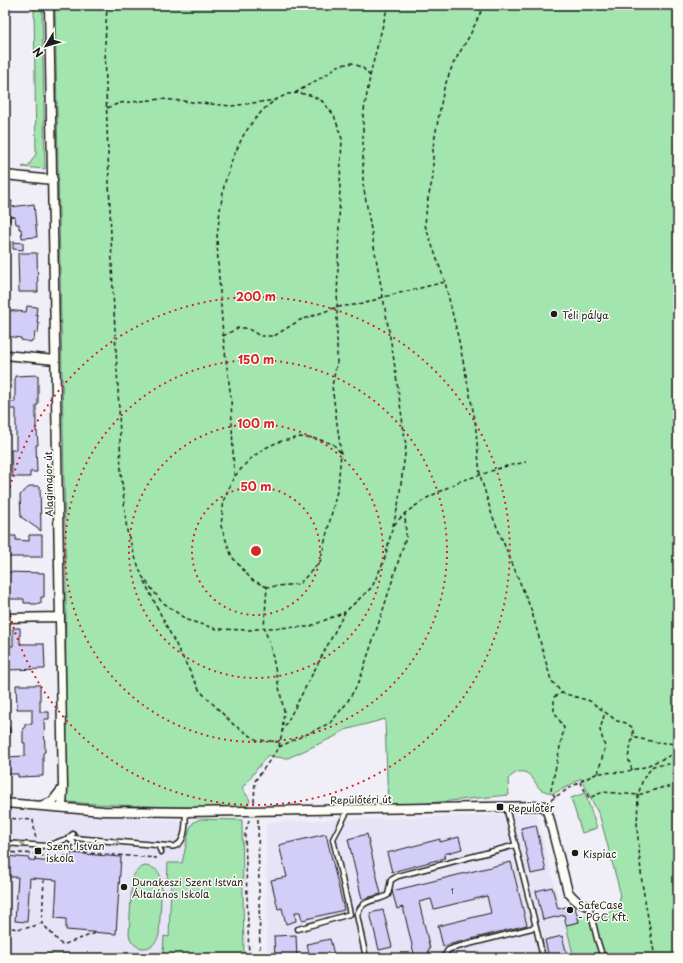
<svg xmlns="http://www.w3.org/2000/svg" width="683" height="963" font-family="'Playpen Sans',sans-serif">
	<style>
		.built { fill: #e7e4f7 }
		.green { fill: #a2e5af; stroke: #5f8066 }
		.building { fill: #d2cef7; stroke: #1c1c1c }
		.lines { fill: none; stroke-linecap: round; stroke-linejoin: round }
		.service-casing { stroke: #1c1c1c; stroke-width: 7 }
		.minor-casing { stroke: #1c1c1c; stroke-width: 11 }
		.path { stroke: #1c1c1c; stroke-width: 1.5; stroke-dasharray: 4 3; stroke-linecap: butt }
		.service { stroke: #fdfcf7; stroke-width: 4 }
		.minor { stroke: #fdfcf7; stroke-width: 8 }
		.oneway { stroke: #989794 }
		.ring { fill: none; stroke: #d62828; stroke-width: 2; stroke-dasharray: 2 4 }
		.poi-dot { fill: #1c1c1c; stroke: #fdfcf7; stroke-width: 1.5 }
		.labels { text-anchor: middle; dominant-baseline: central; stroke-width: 3; stroke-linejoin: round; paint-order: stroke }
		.number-label { font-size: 8px; fill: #4a4853 }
		.poi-label { font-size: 10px; fill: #1c1c1c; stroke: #fdfcf7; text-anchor: start }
		.street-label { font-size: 10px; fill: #1c1c1c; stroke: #fdfcf7 }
		.centre { fill: #d62828; stroke: #fdfcf7; stroke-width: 2 }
		.ring-label { font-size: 12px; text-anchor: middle; font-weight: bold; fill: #d62828; stroke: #fdfcf7; stroke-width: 3; stroke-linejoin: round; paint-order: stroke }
	</style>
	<rect width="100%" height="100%" fill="#f0eef7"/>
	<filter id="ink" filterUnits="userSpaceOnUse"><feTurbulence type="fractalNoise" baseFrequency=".025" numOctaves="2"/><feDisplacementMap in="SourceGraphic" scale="8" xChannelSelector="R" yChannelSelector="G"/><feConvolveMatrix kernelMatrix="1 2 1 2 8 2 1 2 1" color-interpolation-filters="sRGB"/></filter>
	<g filter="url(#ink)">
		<path class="built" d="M5 810 194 822 200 819 242 820 163 954H5Z
			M536 814 574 958H267L266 822Z"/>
		<path class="green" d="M34 5H42L45 169 22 167 29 165 36 154Z
			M55 5H678V958H574L566 925 579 922 577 915 596 914 604 917 620 903 619 888 600 817 581 778 569 786 552 794C549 792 543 791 540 789 537 786 535 781 532 778 524 768 516 771 508 779L509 795 388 807 385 719 345 730 334 737 288 758 273 757 268 755 242 788 250 800 246 809 114 805 65 802 66 582Z
			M585 793 597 828 582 833 571 798Z
			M200 819 242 820 244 958H5V954L163 953 164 936 169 937 171 884 167 883 168 863H182L190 828 194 822Z
			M145 866C155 867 160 871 162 881L159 935C154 953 132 952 129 934L132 879C135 872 138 868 145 866Z"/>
		<path class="building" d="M5 200 12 201 11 207 34 204 37 237 22 238 21 229H19V224H16L15 217 10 216V221L5 220Z
			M13 242 23 243V250L13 249Z
			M18 253H37L38 292H19Z
			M27 306 37 307 36 315H38L37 323H39L38 333 35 332 34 340H32L31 342 21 340V338L5 336V310L26 312Z
			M38 375V405H36V432L37 431 38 445H36L37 472H30V477H12L11 450H16V409H5V402H15V376Z
			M30 486H40L41 531 21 517 20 495Z
			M29 535H42V557H5V536H16V540L29 541Z
			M5 572 44 573V597H41V603H38V604H31V603H24V599H5Z
			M13 628H20V644H44L45 669 5 670V646H13Z
			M16 685H40V712H49V719H44L45 752 43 753V776L18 777V774H7V757L25 756V743H23V728H25V724H32V709H17Z
			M536 825 546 871 531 874 521 828Z
			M326 834 344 910 302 920 300 912H295L296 921 286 924 282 908 278 909 271 880 287 877 279 845Z
			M367 834 381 894 362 899 348 839Z
			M459 837 462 849 444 854 445 858 392 872 387 853 440 839V842Z
			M71 853 121 857 116 934 66 930V919L55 918 57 880 30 878 27 922 15 921 18 877H5V856L29 858V860L70 863Z
			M511 862 527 925 443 946 438 926 491 913 487 896 434 909 431 899 419 902 430 949 428 950 430 958H415L403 907 397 909 392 891Z
			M552 887 558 909 573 905 575 907 579 922 566 925 564 915 543 920 536 891Z
			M383 910 392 947 379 950 370 913Z
			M296 935 297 958H275L274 936Z
			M562 936 568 958H549L545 940Z
			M330 939 335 958H310L307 944Z"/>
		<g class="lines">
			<defs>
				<path id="service" d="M506 807 536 927
					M73 834 68 838 74 843
					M5 843 46 846C56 844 63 838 74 838L168 846C170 846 173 847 175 846 187 842 185 822 186 812
					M158 845 161 852
					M589 906 597 939 603 958
					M298 929 350 914 333 839 348 810
					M366 958 357 915C363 897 375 903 388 895L391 880 398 876 516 845
					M443 958 448 950 453 948 536 927 543 958"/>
				<path id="minor" d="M49 5 63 788 62 807
					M5 175 53 180
					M5 355 55 360
					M5 618 60 617
					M5 730V734
					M5 803 103 811 186 812 545 806 549 817 568 892C575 900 578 904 589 906
					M43 805 52 802 63 788"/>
			</defs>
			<use href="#service" class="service-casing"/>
			<use href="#minor" class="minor-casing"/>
			<path class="path" d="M107 5 105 45 107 126 113 291 119 409 121 473 127 531 134 554 142 576 161 601 187 620 217 629 250 630 264 628 308 627 345 612
				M484 5 470 35 453 64 444 88 433 147V177L427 203 425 225 445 282 459 341 475 420 480 475 492 515 531 609 551 680 562 693 590 701 617 721 626 723 633 728V734L636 738 656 742 678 744
				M295 93 326 75 337 66 352 63 363 68 370 76
				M107 108 120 103 162 99 231 106 275 100
				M223 336 238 328H247L260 336H274L300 320 307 318 337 307 363 304 383 297 445 282
				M235 476 248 461 263 449 278 442 300 437 317 439 333 444 341 453
				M394 525 405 513 427 498 460 481 480 475 503 467 526 462
				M144 581 168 629 200 691 234 725 257 740 280 742
				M267 587 252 580 232 557 221 526 224 499 234 477 231 398 223 336 218 263 217 238 220 210 224 186 231 162 243 136 253 121 264 109 275 100 288 94 298 93 310 95 322 101 334 115 342 139 340 182 337 307V362L332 386 341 453 338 487 320 562 299 584 267 587 264 628 270 644 284 711 282 732
				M279 747 330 723 346 704 359 682 384 607 406 537 405 513
				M632 770 628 758 633 735
				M598 773 605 747 600 730 605 712
				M580 782 589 798 603 792 626 794 638 795 664 787H678
				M555 797 551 790 564 728 554 711V697L562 693
				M551 800 555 797 583 780 598 773 624 772 644 767 678 752
				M254 802 255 781 279 747 282 732 345 612 372 587 384 561 398 506 406 446 393 354 363 184V116L371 71 388 5
				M5 818 33 820 36 840
				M258 819 260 958
				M249 820 245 834 249 958
				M72 849 73 852 157 858
				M5 852 36 854 65 861V846
				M35 860 36 853
				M5 878V877
				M44 879 42 923 62 945 96 933
				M5 926C18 931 30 928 42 923
				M655 958 642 883 637 828 638 795 643 779 653 766 678 763"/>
			<use href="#service" class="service"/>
			<use href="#minor" class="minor"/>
		</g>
		<defs><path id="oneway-chevron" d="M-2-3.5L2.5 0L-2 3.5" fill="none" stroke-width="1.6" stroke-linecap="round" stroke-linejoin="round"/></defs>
		<g class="oneway">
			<use href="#oneway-chevron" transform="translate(116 842) rotate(5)"/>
			<use href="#oneway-chevron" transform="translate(21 845) rotate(5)"/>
		</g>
	</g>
	<g class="ring">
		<circle cx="256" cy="551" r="64"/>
		<circle cx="256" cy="551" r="127"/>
		<circle cx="256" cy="551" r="191"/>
		<path d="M5 511A254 254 0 1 1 5 591"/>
	</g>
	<g class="poi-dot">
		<circle cx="554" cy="314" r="4"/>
		<rect x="496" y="803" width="8" height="8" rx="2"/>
		<rect x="34" y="847" width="8" height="8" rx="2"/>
		<circle cx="575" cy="853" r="4"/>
		<circle cx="124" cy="887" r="4"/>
		<circle cx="570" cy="910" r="4"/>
	</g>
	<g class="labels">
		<g class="number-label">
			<text x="452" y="891">1</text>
		</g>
		<g class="poi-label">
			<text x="562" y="314">Téli pálya</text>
			<text x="508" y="807">Repülőtér</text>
			<text x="46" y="845">Szent István<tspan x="46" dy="12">iskola</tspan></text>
			<text x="583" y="853">Kispiac</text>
			<text x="132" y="881">Dunakeszi Szent István<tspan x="132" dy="12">Általános Iskola</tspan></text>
			<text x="578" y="904">SafeCase<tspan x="578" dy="12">- PGC Kft.</tspan></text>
		</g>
		<g class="street-label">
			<text transform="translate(48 484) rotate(-91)">Alagimajor út</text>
			<text transform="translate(361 799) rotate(-1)">Repülőtéri út</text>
		</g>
	</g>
	<circle cx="256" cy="551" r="6" class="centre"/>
	<g class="ring-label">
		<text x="256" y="301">200 m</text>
		<text x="256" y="364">150 m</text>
		<text x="256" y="428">100 m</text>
		<text x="256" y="491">50 m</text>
	</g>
	<rect width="683" height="963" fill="none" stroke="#fdfcf7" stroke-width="20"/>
	<rect x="10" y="10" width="663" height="943" fill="none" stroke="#1c1c1c" stroke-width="1.5" filter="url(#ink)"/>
	<g transform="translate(46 46) rotate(232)" stroke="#fdfcf7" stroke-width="3" paint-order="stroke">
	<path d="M0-3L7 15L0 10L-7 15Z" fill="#1c1c1c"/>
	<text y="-6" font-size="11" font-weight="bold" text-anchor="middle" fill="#1c1c1c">N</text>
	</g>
</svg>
